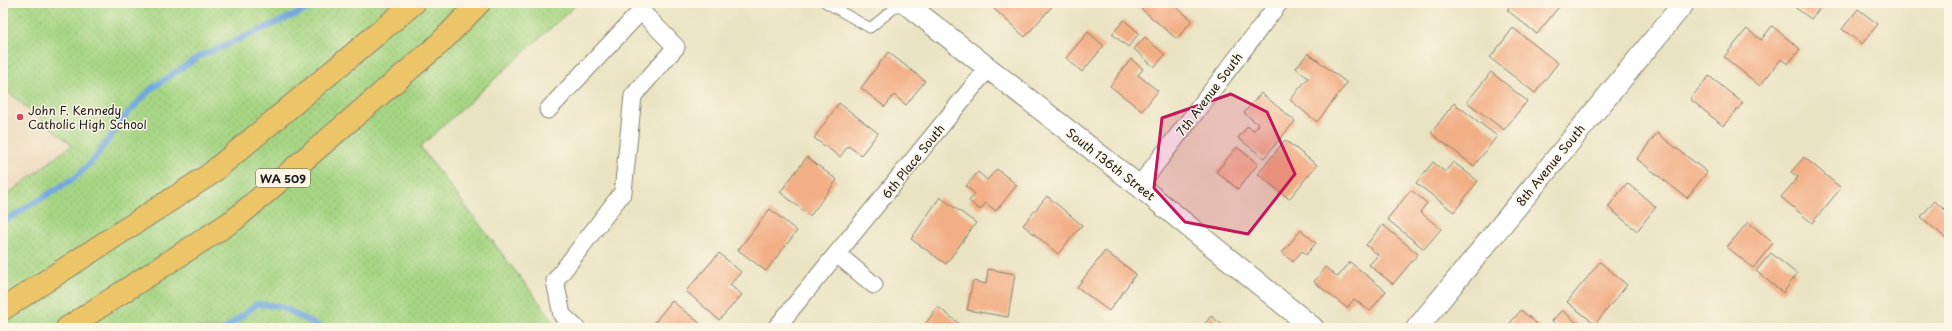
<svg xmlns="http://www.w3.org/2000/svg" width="1952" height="331" font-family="'Playpen Sans',sans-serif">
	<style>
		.built { fill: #ebd8ba }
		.grass { fill: url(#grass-dots); stroke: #617850 }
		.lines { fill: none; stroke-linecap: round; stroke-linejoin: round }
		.stream { stroke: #72a7df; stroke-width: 6 }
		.building { fill: #f2ae85 }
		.service-casing { stroke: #83806f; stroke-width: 11 }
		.minor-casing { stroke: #83806f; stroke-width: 19 }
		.tertiary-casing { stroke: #83806f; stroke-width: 23 }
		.motorway-casing { stroke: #83806f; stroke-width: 24 }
		.service { stroke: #fff; stroke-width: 9 }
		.minor { stroke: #fff; stroke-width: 17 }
		.tertiary { stroke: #fff; stroke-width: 21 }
		.motorway { stroke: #ecc569; stroke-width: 22 }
		.marked { fill: #c2185b; fill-opacity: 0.2; stroke: #c2185b; stroke-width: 3; stroke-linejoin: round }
		.poi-dot { fill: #d1495b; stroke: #fcf5e5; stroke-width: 1.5 }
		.labels { text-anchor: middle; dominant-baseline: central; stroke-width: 3; stroke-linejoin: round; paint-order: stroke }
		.shield { fill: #fcf5e5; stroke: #5f5d58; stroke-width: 1 }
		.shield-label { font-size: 11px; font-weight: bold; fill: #1c1c1c }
		.street-label { font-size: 12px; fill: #1c1c1c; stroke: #fcf5e5 }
		.poi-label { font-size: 12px; fill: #1c1c1c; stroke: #fcf5e5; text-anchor: start }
	</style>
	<defs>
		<pattern id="grass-dots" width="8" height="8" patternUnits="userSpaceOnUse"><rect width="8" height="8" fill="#a6d583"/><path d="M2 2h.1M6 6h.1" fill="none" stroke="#8eb671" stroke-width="1.8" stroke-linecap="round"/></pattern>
	</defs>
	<rect width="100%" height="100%" fill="#fcf5e5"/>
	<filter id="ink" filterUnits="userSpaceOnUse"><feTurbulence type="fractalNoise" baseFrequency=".025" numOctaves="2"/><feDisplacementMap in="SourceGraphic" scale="8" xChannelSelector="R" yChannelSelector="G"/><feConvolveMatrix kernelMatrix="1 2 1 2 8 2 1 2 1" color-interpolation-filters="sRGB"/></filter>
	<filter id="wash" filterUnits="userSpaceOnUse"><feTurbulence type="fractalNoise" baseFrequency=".012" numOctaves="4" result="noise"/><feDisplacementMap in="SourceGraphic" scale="16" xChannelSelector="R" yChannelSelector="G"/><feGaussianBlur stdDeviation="0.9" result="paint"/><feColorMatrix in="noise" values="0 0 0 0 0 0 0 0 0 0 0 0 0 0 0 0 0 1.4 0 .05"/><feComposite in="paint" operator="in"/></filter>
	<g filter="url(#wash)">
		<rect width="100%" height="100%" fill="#eae3c2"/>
		<path class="built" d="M3 88 72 145 3 198Z"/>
		<path class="grass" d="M3 3H578L420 147 559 328H3V198L72 145 3 88Z"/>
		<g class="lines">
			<path class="stream" d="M3 222 76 177 94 159 127 114 151 89 198 57 322 3
				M226 328 257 304 280 306 322 328"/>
		</g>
		<g id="blocks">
			<path class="building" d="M994 3H1055L1025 37 991 6Z
				M1142 3H1171L1192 20 1177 39 1139 7Z
				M1512 3H1562L1537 34 1507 10Z
				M1789 3H1824L1811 19Z
				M1858 9 1878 24 1862 44 1842 29Z
				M1124 20 1139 33 1128 47 1112 34Z
				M1772 26 1800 49 1788 64 1781 59 1760 86 1724 57 1747 29 1761 40Z
				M1513 28 1558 63 1535 93 1490 58Z
				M1088 32 1104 46 1082 72 1066 58Z
				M1145 37 1165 55 1154 67 1134 49Z
				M888 52 925 81 906 105 894 95 885 107 861 88Z
				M1308 53 1347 83 1317 122 1290 100 1308 78 1296 68Z
				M1131 59 1143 69 1138 75 1158 91 1142 111 1110 86Z
				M1491 72 1527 101 1504 130 1467 102Z
				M1709 76 1743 103 1723 126 1690 99Z
				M1261 93 1295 121 1264 158 1238 138 1248 126 1253 131 1259 125 1244 113Z
				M839 103 878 133 861 155 848 146 840 157 814 138Z
				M1454 103 1497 136 1474 166 1431 133Z
				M1657 133 1707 172 1687 198 1637 159Z
				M1285 140 1317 165 1289 199 1258 174Z
				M1237 147 1258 164 1238 189 1216 172Z
				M807 157 837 180 810 216 780 192Z
				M1804 157 1841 188 1812 223 1781 197 1798 177 1791 172Z
				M1433 162 1445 172 1453 162 1478 181 1454 212 1416 183Z
				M997 169 1017 185 996 211 986 203 980 210 969 201 975 194 966 186 978 172 987 180Z
				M1627 183 1656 207 1637 231 1608 207Z
				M1411 190 1427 203 1420 212 1441 229 1424 249 1387 219Z
				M1047 196 1082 225 1058 254 1023 225Z
				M940 197 976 223 946 264 911 239Z
				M1934 201 1949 213V241L1921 217Z
				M770 209 797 231 766 271 738 250Z
				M1748 222 1773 243 1753 268 1727 247Z
				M1383 225 1418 254 1393 284 1369 265 1378 255 1366 245Z
				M1301 230 1316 243 1306 255 1302 251 1293 262 1282 253Z
				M1105 251 1136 274 1109 311 1077 287Z
				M719 253 741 272 730 285 742 295 719 320 686 291Z
				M1771 253 1797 274 1783 293 1756 271Z
				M1350 262 1386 291 1370 311 1354 299 1347 308 1314 282 1325 267 1338 277Z
				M1600 262 1627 285 1595 324 1567 302Z
				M988 269 1015 274 1008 317 967 310 973 281 986 284Z
				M672 301 702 325 699 328H650Z
				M938 307 961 325 959 328H922Z
				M1521 310 1542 328H1506Z
				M1562 310 1583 328H1561L1552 321Z
				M1211 316 1226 328H1202Z"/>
		</g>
	</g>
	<g filter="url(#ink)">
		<use href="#blocks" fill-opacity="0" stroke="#83806f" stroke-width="1"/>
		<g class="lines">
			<defs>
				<path id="service" d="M826 3 870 28 901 3"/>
				<path id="minor" d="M548 110 641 11 676 47 633 96 623 192 555 281 562 315 576 328
					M1139 186 1279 3
					M837 254 874 285
					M776 328 989 67"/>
				<path id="tertiary" d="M905 3 1139 186 1313 328
					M1417 328 1684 3"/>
				<path id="motorway" d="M3 309 209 175 414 3
					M67 328 234 220 439 44 479 3"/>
			</defs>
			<use href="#service" class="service-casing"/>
			<use href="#minor" class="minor-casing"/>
			<use href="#tertiary" class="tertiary-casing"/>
			<use href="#motorway" class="motorway-casing"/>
			<use href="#service" class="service"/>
			<use href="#minor" class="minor"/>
			<use href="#tertiary" class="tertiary"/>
			<use href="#motorway" class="motorway"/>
		</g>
	</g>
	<path class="marked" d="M1231 94 1267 112 1295 174 1248 234 1185 222 1154 188 1162 118Z"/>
	<circle class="poi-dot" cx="20" cy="117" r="4"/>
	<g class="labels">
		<rect class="shield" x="256" y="169" width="54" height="18" rx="3"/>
		<g class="shield-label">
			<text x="283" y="178">WA 509</text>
		</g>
		<g class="street-label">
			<text transform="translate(1209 94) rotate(-53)">7th Avenue South</text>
			<text transform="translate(913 161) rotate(-51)">6th Place South</text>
			<text transform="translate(1111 164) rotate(38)">South 136th Street</text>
			<text transform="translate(1550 165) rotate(-51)">8th Avenue South</text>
		</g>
		<g class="poi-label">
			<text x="28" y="110">John F. Kennedy<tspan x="28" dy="14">Catholic High School</tspan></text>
		</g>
	</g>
	<rect width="1952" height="331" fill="none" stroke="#fcf5e5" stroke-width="16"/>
</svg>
